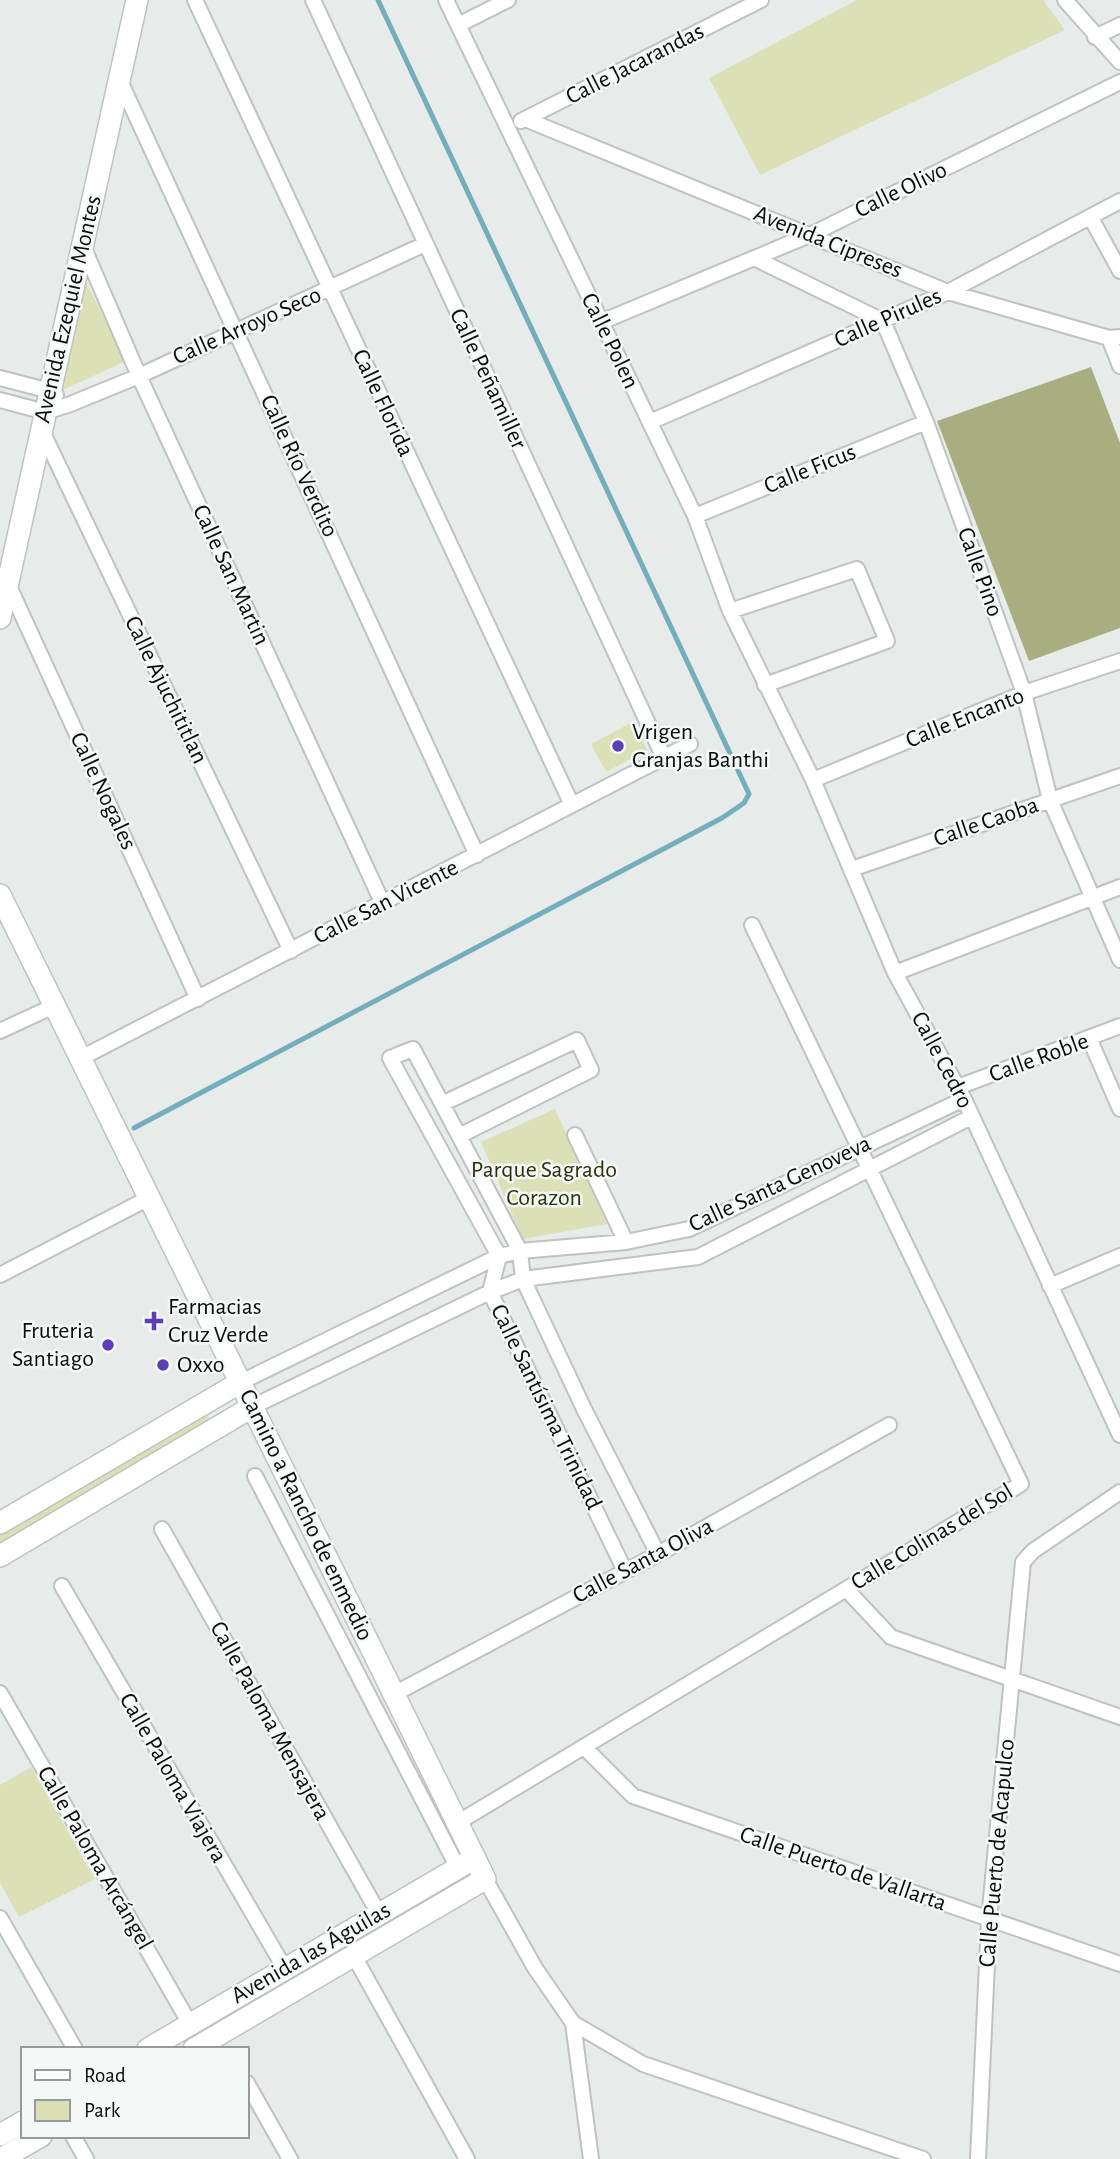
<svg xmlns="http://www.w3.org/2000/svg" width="1120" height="2159" font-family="'Alegreya Sans',sans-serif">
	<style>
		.green { fill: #dce0b7 }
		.forest { fill: #a9ae80 }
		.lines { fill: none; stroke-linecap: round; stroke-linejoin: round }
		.stream { stroke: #74aebb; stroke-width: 5 }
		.street-casing { stroke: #bec2c0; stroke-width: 18 }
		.secondary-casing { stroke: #bec2c0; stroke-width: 24 }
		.street { stroke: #fff; stroke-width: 14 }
		.secondary { stroke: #fff; stroke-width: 21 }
		.poi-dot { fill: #5c3fb7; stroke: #f4f8f6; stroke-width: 2.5 }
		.labels { text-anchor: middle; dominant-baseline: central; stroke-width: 5; stroke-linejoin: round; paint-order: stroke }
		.street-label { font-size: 24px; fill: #0a0c0b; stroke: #f4f8f6 }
		.poi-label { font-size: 24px; fill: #0a0c0b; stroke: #f4f8f6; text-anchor: start }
		.park-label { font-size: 24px; fill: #2d300a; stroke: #f4f8f6 }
	</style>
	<rect width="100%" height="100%" fill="#e7ebe9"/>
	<path class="green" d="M857 0H1043L1065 30 760 175 709 78Z
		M83 276 126 361 63 390 57 388Z
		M633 722 647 750 606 772 591 744Z
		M555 1109 607 1224 523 1239 481 1142Z
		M207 1415 211 1423 0 1545V1534Z
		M31 1767 95 1879 19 1917 0 1883V1785Z"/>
	<path class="forest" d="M1091 367 1120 443V628L1029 661 937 421Z"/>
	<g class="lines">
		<path class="stream" d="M134 1128 722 818 744 803 749 794 378 0"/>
		<defs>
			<path id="street" d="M195 0 572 805
				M313 0 664 758
				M446 0 695 516 730 611 813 780 895 973 964 1099 1120 1435
				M1065 0 1120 62
				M458 25 508 0
				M1095 37 1120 25
				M120 81 477 855
				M525 119 948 292 1109 338 1120 337
				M521 121 761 0
				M1091 218 1120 271
				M83 246 139 376 383 904
				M754 258 883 321 926 422 1024 693 1050 800 1120 960
				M601 322 812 234 1120 82
				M1109 338 1120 366
				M0 378 50 391 56 395
				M0 400 45 412 68 405 139 376 425 244
				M650 422 948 292 1120 201
				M41 429 291 951
				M695 516 926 422
				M8 584 198 999
				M730 611 857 569 887 641 765 685
				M813 780 1024 693 1120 661
				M852 869 1120 776
				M895 973 1120 887
				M0 1031 56 1005
				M1090 1040 1120 1109
				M81 1058 690 744
				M958 1087 1120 1026
				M444 1103 577 1040 591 1070 461 1135
				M575 1135 626 1242
				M0 1275 149 1198
				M1050 1286 1120 1256
				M241 1382 499 1256 520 1251 626 1242 689 1229 964 1099
				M252 1407 490 1292 523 1279 698 1257 971 1117
				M255 1476 458 1868
				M162 1529 379 1914
				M625 1571 490 1292 499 1256 390 1058 413 1049 520 1251 523 1279 584 1409 658 1554
				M62 1586 285 1969
				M846 1589 891 1637 1120 1717
				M0 1693 190 2024
				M394 1694 658 1554 889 1425
				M584 1747 633 1796 1120 1964
				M457 1823 1021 1484 752 925
				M485 1879 535 1968 573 2023 643 2064 923 2159
				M0 1918 75 2049
				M354 1956 467 2159
				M573 2023 591 2159
				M247 2083 290 2159
				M73 2136 86 2159
				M978 2159 989 1920 1023 1562 1033 1551 1120 1492"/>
			<path id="secondary" d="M0 618 137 0
				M0 895 485 1879 194 2049
				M0 1523 241 1382
				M0 1556 252 1407
				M148 2049 475 1858
				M0 2135 23 2122
				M1 2159 41 2136"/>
		</defs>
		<use href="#street" class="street-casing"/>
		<use href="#secondary" class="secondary-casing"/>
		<use href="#street" class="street"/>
		<use href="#secondary" class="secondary"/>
	</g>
	<g class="poi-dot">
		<circle cx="618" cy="746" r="7"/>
		<path d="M150.5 1310.5h7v7h7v7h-7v7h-7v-7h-7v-7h7z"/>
		<circle cx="108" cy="1345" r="7"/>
		<circle cx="163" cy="1365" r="7"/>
	</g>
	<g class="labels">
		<g class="street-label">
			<text transform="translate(635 64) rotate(-27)">Calle Jacarandas</text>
			<text transform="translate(901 190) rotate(-26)">Calle Olivo</text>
			<text transform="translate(828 242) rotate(22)">Avenida Cipreses</text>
			<text transform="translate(68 309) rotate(-77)">Avenida Ezequiel Montes</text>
			<text transform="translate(888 318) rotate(-24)">Calle Pirules</text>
			<text transform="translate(247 326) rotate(-24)">Calle Arroyo Seco</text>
			<text transform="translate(610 341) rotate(64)">Calle Polen</text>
			<text transform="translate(488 379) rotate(65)">Calle Peñamiller</text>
			<text transform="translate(383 403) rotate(65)">Calle Florida</text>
			<text transform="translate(299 466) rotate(65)">Calle Río Verdito</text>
			<text transform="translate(810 469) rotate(-22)">Calle Ficus</text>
			<text transform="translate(980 572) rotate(70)">Calle Pino</text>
			<text transform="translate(231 575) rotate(65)">Calle San Martin</text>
			<text transform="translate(166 690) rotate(64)">Calle Ajuchititlan</text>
			<text transform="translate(965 718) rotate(-22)">Calle Encanto</text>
			<text transform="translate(103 791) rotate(65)">Calle Nogales</text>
			<text transform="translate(986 822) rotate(-19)">Calle Caoba</text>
			<text transform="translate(386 902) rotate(-27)">Calle San Vicente</text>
			<text transform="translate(1039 1058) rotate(-20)">Calle Roble</text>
			<text transform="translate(942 1060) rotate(62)">Calle Cedro</text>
			<text transform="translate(780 1184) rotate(-25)">Calle Santa Genoveva</text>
			<text transform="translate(546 1407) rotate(64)">Calle Santísima Trinidad</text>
			<text transform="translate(306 1515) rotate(64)">Camino a Rancho de enmedio</text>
			<text transform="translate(932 1537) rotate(-31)">Calle Colinas del Sol</text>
			<text transform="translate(643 1561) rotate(-28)">Calle Santa Oliva</text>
			<text transform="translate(270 1721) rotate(61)">Calle Paloma Mensajera</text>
			<text transform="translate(173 1778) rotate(60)">Calle Paloma Viajera</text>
			<text transform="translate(997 1853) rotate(-85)">Calle Puerto de Acapulco</text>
			<text transform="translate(95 1858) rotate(60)">Calle Paloma Arcángel</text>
			<text transform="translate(843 1869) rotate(19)">Calle Puerto de Vallarta</text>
			<text transform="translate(311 1953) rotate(-30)">Avenida las Águilas</text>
		</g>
		<g class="poi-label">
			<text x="632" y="732">Vrigen<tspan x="632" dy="28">Granjas Banthi</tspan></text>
			<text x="168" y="1307">Farmacias<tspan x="168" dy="28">Cruz Verde</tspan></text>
			<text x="94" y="1331" text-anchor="end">Fruteria<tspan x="94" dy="28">Santiago</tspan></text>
			<text x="177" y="1365">Oxxo</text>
		</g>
		<g class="park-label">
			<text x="544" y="1170">Parque Sagrado<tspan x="544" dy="28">Corazon</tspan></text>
		</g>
	</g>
	<rect x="21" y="2047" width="228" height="91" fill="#f4f8f6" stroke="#969a98" stroke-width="2"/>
	<rect x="35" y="2070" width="35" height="10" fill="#ffffff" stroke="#969a98" stroke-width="2"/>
	<text x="84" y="2082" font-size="21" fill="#0a0c0b">Road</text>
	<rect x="35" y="2100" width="35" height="21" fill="#dce0b7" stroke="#969a98" stroke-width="2"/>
	<text x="84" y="2117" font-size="21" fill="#0a0c0b">Park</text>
</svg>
